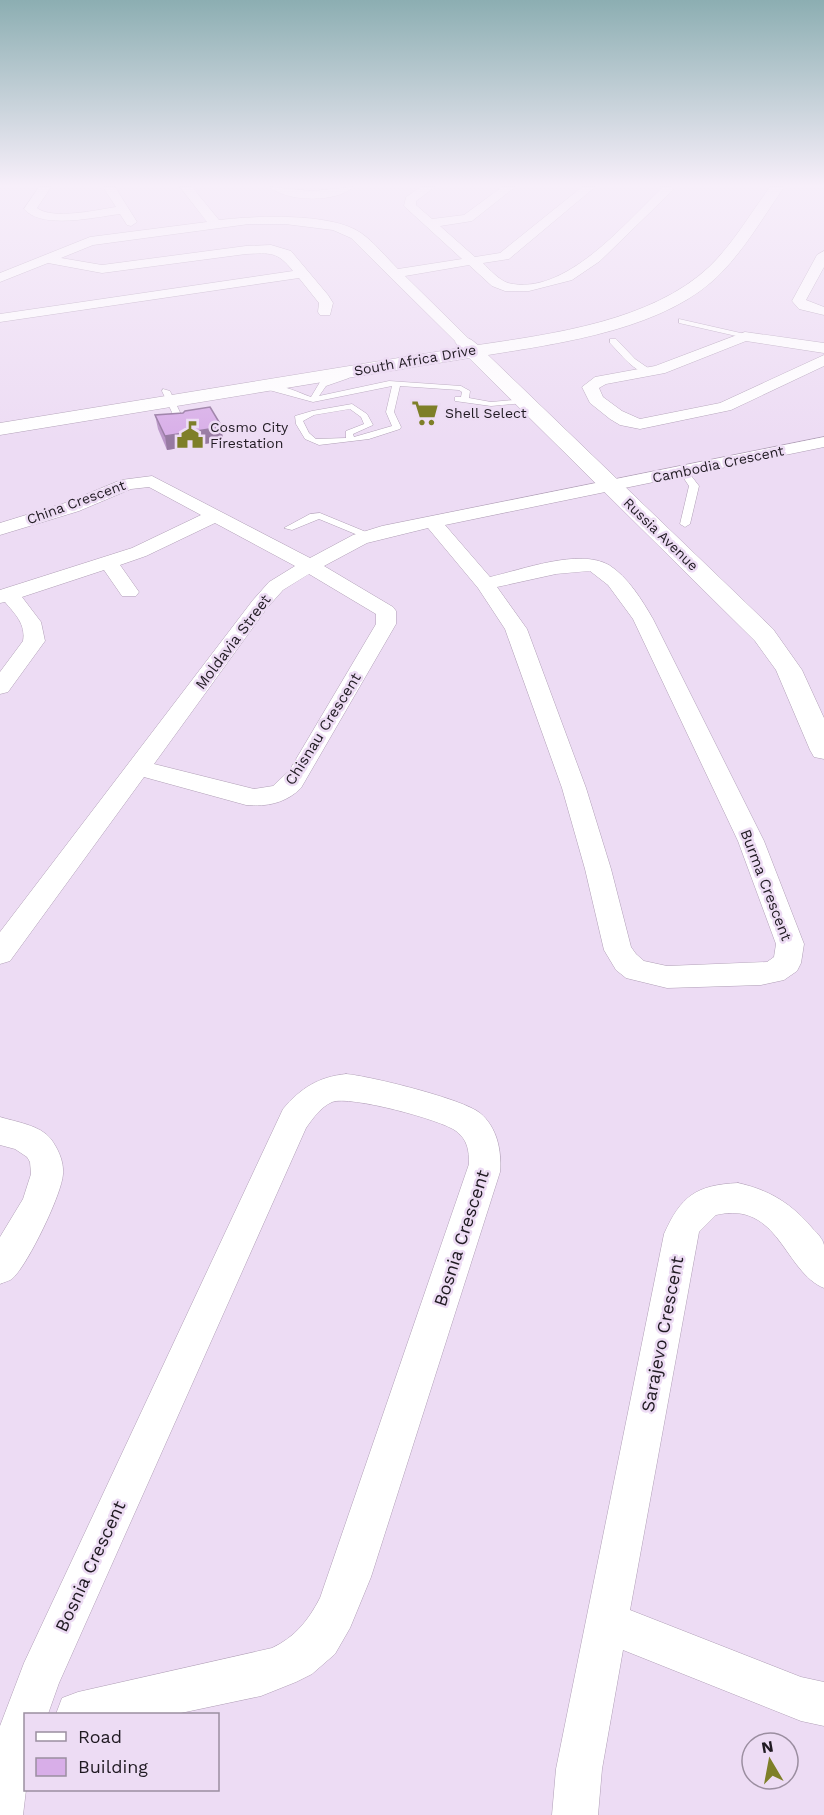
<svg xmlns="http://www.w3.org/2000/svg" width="824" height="1815" font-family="'Work Sans',sans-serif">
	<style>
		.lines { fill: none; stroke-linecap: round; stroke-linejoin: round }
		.lane-casing { stroke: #b09fb6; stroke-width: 1 }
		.street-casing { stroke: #b09fb6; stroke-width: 1 }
		.secondary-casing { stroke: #b09fb6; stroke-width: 1 }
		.lane { fill: #fff; fill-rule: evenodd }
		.street { fill: #fff; fill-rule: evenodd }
		.secondary { fill: #fff; fill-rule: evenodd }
		.wall { fill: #ba96c8 }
		.shaded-wall { fill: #977aa2 }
		.building { fill: #d8aee8; stroke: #977aa2; stroke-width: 1.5 }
		.labels { text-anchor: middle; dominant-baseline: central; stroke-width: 5; stroke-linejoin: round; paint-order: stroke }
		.far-street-label { font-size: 14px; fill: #201a22; stroke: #eddcf4 }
		.far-poi-label { font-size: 14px; fill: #201a22; stroke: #eddcf4; text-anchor: start }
		.street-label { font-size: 15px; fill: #201a22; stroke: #eddcf4 }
		.near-street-label { font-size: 18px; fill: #201a22; stroke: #eddcf4 }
	</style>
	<rect width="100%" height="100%" fill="#eddcf4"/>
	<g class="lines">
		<defs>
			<path id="lane" d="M679 319 745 334 749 336 745 338 679 323Z
				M610 339H616L635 359 651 370V374C635 374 620 353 610 343Z
				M346 374 350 376 349 378 326 386 319 396 389 381 461 386 470 391 469 398 491 402 524 399 528 401 524 403 491 406 455 401V397H461L462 392 459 390 400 386 394 412 401 427 400 429 369 439 319 445 305 439 296 424 295 416 312 411 352 404 367 414 373 425 353 434 354 437 392 426 386 412 392 386 313 402 258 387C271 379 297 392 311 397L320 382ZM350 409 361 417 364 424 346 431V438L316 439 309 433 303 421 314 415Z
				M163 389 170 391 185 423 184 425 177 423 162 391Z
				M683 468 686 469 699 486 690 524 685 527 680 524 689 486 679 471Z
				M320 513 371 534 373 536 365 538 319 519 292 530 284 528 310 514Z"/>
			<path id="street" d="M39 187H51L37 208C52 220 97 210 116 207L103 187H115L137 222 131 226 127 225 120 214C95 217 42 230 24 209Z
				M180 187H192L219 220C253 216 331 212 361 233 374 242 386 257 398 269L462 259 404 206 406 197 421 187H435L416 201V205L432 219 464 215 502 187H515L472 221 440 226 475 257 500 253 582 187H595L509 259 483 263C490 270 499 280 508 283 565 297 625 223 661 189L660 187H672L673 190 600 261 572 280 529 291H505L492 286 469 265 405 276 469 339 471 342 469 345H459L351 238 333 230 285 224H249L93 245 61 258 102 265 246 246 271 245 291 251 328 295 333 303 330 315H320L318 312 319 303 299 278 0 322V314L293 271C277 251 271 253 246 254L102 273 48 263 0 282V273L90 237 207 222Z
				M270 187 312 191 353 187C337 203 286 202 270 187Z
				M824 251V267L806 300 824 307V315L799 309 792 301 817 255Z
				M745 332 824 343V353L746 341 665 373 606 384 599 388 603 397 622 411 640 419 720 403 824 355V366L731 410 640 429 620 425 610 419 590 403 582 387 595 377 655 366Z
				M824 437V447L445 525 490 577C521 570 579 548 609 565 628 577 642 600 653 619L764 841 804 944 801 963 797 971 784 980 761 985 667 988 626 978 616 970 604 950 585 869 562 788 505 629 478 588 428 528 367 543 324 566 393 607 396 611V624L301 788C286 803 267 807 246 805L144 777 10 961 0 964V932L253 600 269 582 295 566 215 523 146 556 120 565 139 592 136 596H122L104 570 22 597 41 622 45 641 8 692 0 694V672L23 641C26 624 15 614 5 602L0 603V590L132 548 201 515 149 487 131 489 79 511 0 535V523L65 503 121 480 152 476 310 558 353 535 382 526ZM590 571 608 585 633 619 738 841 776 944 774 957 767 962 667 966 644 961 636 954 631 947 611 869 586 788 527 629 497 587 556 574ZM309 574 376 614V624L289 771 273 786 254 789 154 764 267 608 283 590Z
				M346 1074C370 1076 463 1099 480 1113 497 1127 502 1151 500 1172L371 1577 350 1628 335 1654 312 1674 296 1682 261 1696 176 1714H56L62 1698 78 1692 272 1648C295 1637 308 1621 320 1598L469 1164C469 1151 468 1140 456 1131 442 1120 349 1095 332 1102 321 1107 313 1118 306 1128L59 1683 48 1714H26V1790L23 1815H0V1726L24 1663 283 1109C301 1088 318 1077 346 1074Z
				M0 1117C16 1122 40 1125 51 1139 58 1149 64 1161 63 1174 62 1194 28 1264 13 1278 10 1281 4 1282 0 1284V1237L23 1199 31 1174 30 1162 27 1157 15 1149 0 1145Z
				M738 1183C770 1190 792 1204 813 1229 817 1233 823 1239 824 1245 824 1258 824 1274 824 1288 784 1272 779 1200 716 1215L699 1232 630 1610 801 1677 824 1682V1726L801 1721 623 1650 602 1769 598 1815H552L556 1769 664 1234C681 1196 696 1185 738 1183Z"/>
			<path id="secondary" d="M770 187H784C764 216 746 247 722 272 668 329 562 343 488 355L773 629 802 670 824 718V759L814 757 810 750 776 670 755 641 469 358 0 435V423L460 348 455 342 458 338C467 336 471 339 478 345 552 334 652 321 709 267 733 244 750 214 770 187Z"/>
		</defs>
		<use href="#lane" class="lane-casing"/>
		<use href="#street" class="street-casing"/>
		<use href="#secondary" class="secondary-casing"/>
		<use href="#lane" class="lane"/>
		<use href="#street" class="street"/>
		<use href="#secondary" class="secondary"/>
	</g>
	<path class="wall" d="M155 415 223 441 167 450 158 429Z"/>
	<path class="shaded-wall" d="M222 427 223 441 167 450 165 436Z"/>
	<path class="building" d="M210 407 222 427 165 436 155 415 183 413 185 411Z"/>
	<linearGradient id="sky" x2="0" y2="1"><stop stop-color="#8caeb2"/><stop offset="0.42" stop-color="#f7effa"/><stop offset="1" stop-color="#f7effa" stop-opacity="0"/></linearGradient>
	<rect width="824" height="441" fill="url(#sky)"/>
	<defs>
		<symbol id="supermarket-bare" viewBox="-9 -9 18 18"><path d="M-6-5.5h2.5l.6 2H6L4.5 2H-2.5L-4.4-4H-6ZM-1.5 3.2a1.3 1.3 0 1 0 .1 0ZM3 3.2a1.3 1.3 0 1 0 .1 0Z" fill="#7e7f28" stroke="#eddcf4" stroke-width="2.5" paint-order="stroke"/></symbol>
		<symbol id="civic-bare" viewBox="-9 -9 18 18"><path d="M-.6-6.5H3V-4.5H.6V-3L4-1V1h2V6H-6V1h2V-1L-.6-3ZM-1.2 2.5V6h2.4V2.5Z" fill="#7e7f28" stroke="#eddcf4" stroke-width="2.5" paint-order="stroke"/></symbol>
	</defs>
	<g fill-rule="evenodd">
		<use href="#supermarket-bare" x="406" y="394" width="38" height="38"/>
		<use href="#civic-bare" x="171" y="416" width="38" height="38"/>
	</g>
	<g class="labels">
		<g class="far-street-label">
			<text transform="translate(415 360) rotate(-10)">South Africa Drive</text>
			<text transform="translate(718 464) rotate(-12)">Cambodia Crescent</text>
			<text transform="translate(76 502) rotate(-20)">China Crescent</text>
			<text transform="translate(661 534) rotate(44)">Russia Avenue</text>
		</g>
		<g class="far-poi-label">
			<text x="445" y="413">Shell Select</text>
			<text x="210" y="427">Cosmo City<tspan x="210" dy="16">Firestation</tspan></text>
		</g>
		<g class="street-label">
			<text transform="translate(233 642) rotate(-53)">Moldavia Street</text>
			<text transform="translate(323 729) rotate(-58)">Chisnau Crescent</text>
			<text transform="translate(766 885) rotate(69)">Burma Crescent</text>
		</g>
		<g class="near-street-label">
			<text transform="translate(461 1238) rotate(-72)">Bosnia Crescent</text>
			<text transform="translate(662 1334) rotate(-79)">Sarajevo Crescent</text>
			<text transform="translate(90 1566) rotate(-65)">Bosnia Crescent</text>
		</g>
	</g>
	<rect x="24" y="1713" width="195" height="78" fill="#eddcf4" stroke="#9b8ea0" stroke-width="1.5"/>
	<rect x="36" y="1732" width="30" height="9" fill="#ffffff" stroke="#9b8ea0" stroke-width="1.5"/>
	<text x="78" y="1743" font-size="18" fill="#201a22">Road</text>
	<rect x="36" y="1758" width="30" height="18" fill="#d8aee8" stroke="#9b8ea0" stroke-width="1.5"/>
	<text x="78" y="1773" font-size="18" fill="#201a22">Building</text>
	<g transform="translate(770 1761) rotate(350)"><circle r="28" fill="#eddcf4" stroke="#9b8ea0" stroke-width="1.5"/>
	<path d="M0-4.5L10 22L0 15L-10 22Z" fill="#7e7f28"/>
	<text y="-9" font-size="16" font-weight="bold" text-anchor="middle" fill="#201a22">N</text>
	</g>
</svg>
